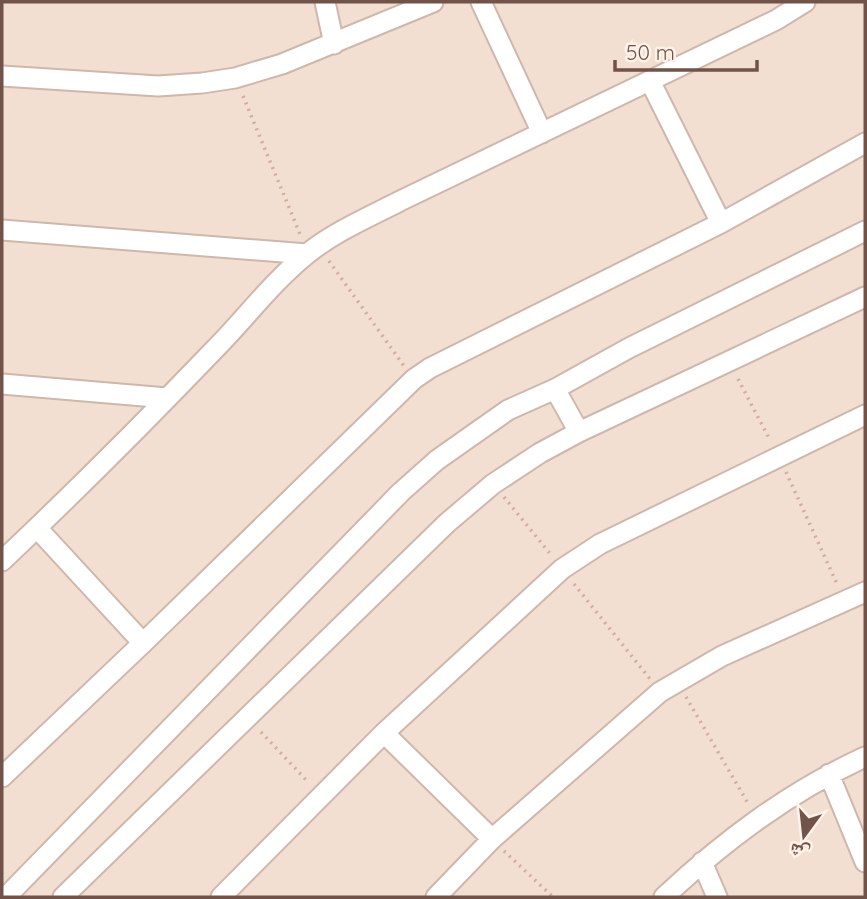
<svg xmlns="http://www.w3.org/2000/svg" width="867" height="899" font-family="Quicksand,'Noto Naskh Arabic',sans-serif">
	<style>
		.residential { fill: #f2dfd1 }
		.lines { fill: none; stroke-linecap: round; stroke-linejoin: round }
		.street-casing { stroke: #ceb7ac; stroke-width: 23 }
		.path { stroke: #d4ac9e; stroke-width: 3.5; stroke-dasharray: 2 5; stroke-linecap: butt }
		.street { stroke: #fff; stroke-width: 19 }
	</style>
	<rect width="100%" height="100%" fill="#fbeee2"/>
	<path class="residential" d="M2 2H865V897H2Z"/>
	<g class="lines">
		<defs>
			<path id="street" d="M325 2 334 44
				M481 2 542 133
				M2 76 158 86 202 83 235 78 282 64 433 2
				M650 81 721 223
				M2 230 307 254
				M2 384 167 398
				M555 389 579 432
				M37 528 143 643
				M2 561C75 492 145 422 214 350 245 319 272 282 307 254 334 232 369 217 400 201L776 20 805 2
				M384 733 492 839
				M829 774 865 862
				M2 777 143 643 414 379 430 368 721 223 865 143
				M702 862 717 897
				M6 897 401 492 437 460 508 410 555 389 629 348 865 231
				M63 897 447 523 493 484 540 453 579 432 865 297
				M221 897 384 733 562 569 600 544 865 415
				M436 897 492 839 660 692 722 656 865 592
				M664 897C725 840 789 792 865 757"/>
		</defs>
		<use href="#street" class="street-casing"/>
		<path class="path" d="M243 96 300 234
			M329 261 404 366
			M738 379 770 440
			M786 472 838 586
			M504 497 552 556
			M574 584 650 679
			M686 697 749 805
			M261 732 308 782
			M504 851 553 897"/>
		<use href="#street" class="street"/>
	</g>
	<rect width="867" height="899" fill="none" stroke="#71534a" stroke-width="7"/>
	<g transform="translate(804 836) rotate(195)" stroke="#fef2e8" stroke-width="5" paint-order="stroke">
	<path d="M0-5L12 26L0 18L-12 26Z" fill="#71534a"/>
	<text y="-10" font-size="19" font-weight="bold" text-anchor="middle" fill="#71534a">ش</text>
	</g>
	<path d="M615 60v10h142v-10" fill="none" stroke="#71534a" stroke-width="3.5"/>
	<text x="626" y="60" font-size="21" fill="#71534a" stroke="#fef2e8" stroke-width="5" paint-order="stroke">50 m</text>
</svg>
